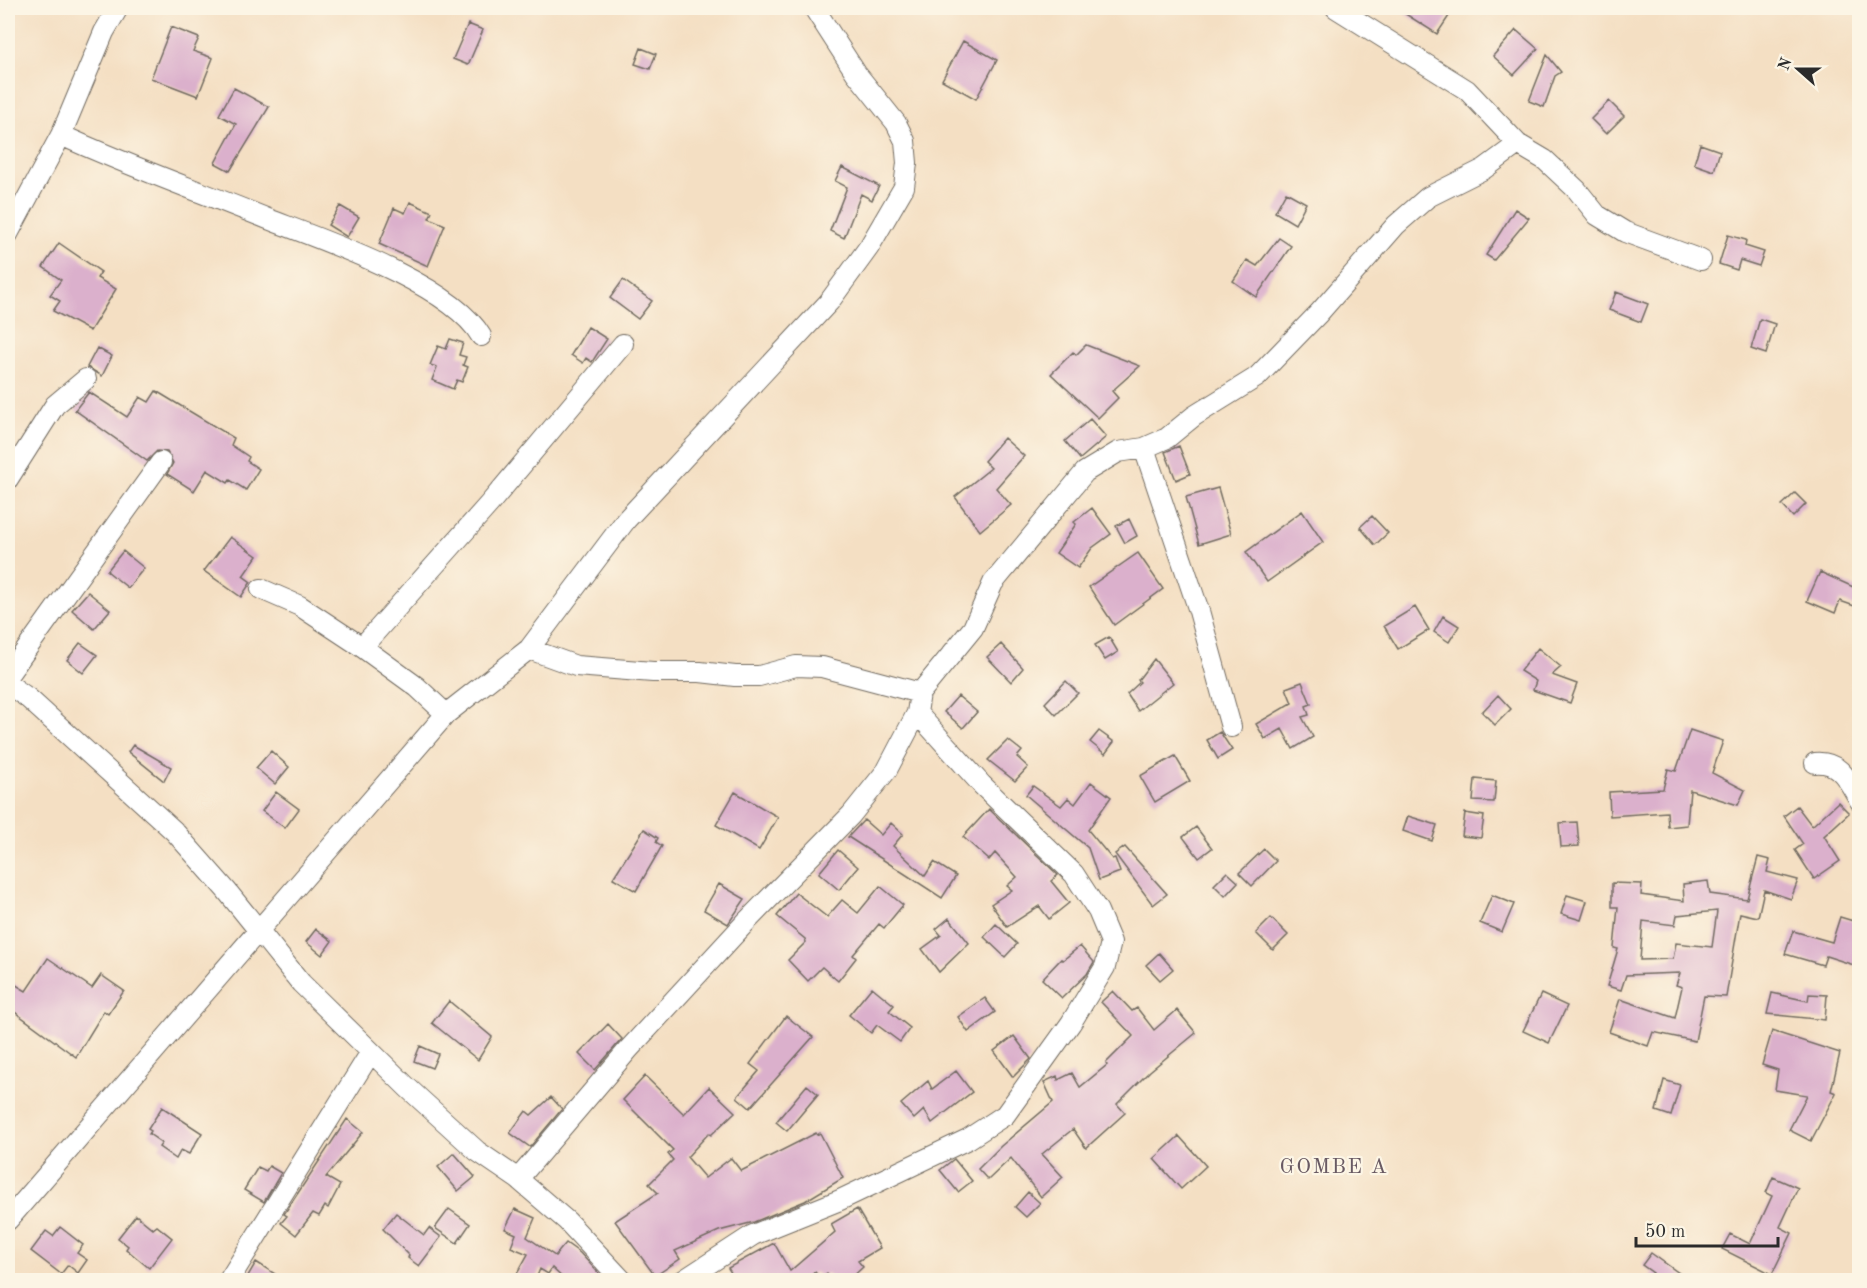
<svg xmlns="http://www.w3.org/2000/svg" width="1867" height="1288" font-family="'Old Standard TT',serif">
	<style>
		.building { fill: #dbb0cc; fill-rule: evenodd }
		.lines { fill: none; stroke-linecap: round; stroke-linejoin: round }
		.minor-casing { stroke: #716a60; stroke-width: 22 }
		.minor { stroke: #fff; stroke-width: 20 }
		.labels { text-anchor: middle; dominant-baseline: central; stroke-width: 4.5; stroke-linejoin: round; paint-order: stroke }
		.quarter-label { font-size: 21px; letter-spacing: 1.5px; fill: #695a63; stroke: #fcf5e5 }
	</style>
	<rect width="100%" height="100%" fill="#fcf5e5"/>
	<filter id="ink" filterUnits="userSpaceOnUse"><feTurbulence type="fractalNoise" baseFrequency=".0167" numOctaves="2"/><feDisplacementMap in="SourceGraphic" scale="12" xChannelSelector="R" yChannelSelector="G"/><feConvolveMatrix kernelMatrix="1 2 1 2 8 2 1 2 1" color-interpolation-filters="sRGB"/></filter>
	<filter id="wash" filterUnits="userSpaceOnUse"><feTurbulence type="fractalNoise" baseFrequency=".008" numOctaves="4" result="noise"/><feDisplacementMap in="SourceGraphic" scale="24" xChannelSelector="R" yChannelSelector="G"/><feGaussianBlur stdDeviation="1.35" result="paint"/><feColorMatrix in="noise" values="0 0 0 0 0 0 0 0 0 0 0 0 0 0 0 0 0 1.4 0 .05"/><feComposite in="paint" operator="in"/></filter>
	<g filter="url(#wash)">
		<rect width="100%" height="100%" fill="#f4dfc3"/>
		<g id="blocks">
			<path class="building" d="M1396 8H1436L1449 16 1437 34Z
				M468 24 483 30 468 65 453 59Z
				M171 27 199 38 193 51 213 58 198 96 151 78Z
				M1516 30 1538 49 1514 75 1493 56Z
				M963 41 997 60 976 99 942 80Z
				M641 48 656 54 650 69 635 64Z
				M1547 55 1561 72 1555 76 1544 107 1529 101Z
				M234 88 269 107 230 171 215 163 236 124 219 115Z
				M1609 101 1624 116 1606 134 1591 119Z
				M1700 144 1720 151 1714 171 1694 164Z
				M842 167 879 186 872 200 861 194 844 238 830 231 847 187 835 181Z
				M1286 192 1306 203 1295 224 1275 212Z
				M410 202 432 212 429 218 445 225 428 266 379 244 394 208 405 213Z
				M340 206 359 217 347 237 328 225Z
				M1515 209 1529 218 1494 260 1486 255Z
				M1728 235 1746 240 1745 246 1764 252 1759 266 1740 260 1737 270 1719 264Z
				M1279 238 1291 246 1256 297 1233 281 1247 260 1257 266Z
				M59 243 101 272 97 278 116 289 90 331 53 311 60 301 50 295 61 280 43 267Z
				M623 280 652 301 638 319 610 298Z
				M1616 292 1648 304 1641 322 1609 310Z
				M1760 319 1775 324 1766 354 1751 349Z
				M588 327 607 339 592 362 586 358 583 363 571 355Z
				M450 339 463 343 459 355 466 357 463 365 468 367 462 382 457 380 453 389 432 380 437 367 430 365 438 346 446 349Z
				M1086 345 1140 366 1112 391 1118 398 1098 418 1051 374 1073 352 1076 355Z
				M97 348 112 356 102 376 87 367Z
				M156 391 234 438 231 445 249 457 247 461 259 469 246 490 230 480 228 483 207 470 194 491 167 474 173 463 167 452 157 451 147 461 75 410 89 392 127 417 140 397 149 402Z
				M1090 419 1106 437 1080 459 1065 441Z
				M1004 438 1024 456 996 488 1011 505 980 531 955 497 991 468 984 461Z
				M1179 446 1190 474 1176 480 1165 452Z
				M1218 488 1231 534 1199 544 1186 497Z
				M1795 493 1806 504 1793 517 1782 505Z
				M1092 508 1111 534 1092 548 1078 568 1056 553 1076 524 1074 522Z
				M1302 511 1323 542 1267 582 1246 552Z
				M1372 516 1388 533 1375 545 1360 527Z
				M1129 519 1137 536 1125 543 1116 526Z
				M230 537 257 556 243 576 251 582 241 597 204 571Z
				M123 551 144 568 128 588 107 571Z
				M1138 553 1163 589 1114 625 1089 587Z
				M1820 572 1860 590V608L1840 601 1835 613 1807 601Z
				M88 592 110 610 94 629 72 610Z
				M1415 607 1429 630 1398 649 1384 626Z
				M1443 616 1459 626 1449 642 1434 632Z
				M1109 637 1118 652 1105 660 1095 645Z
				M80 643 97 655 83 673 67 660Z
				M1001 644 1023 668 1011 682 987 657Z
				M1538 648 1561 667 1552 675 1577 684 1570 703 1533 690 1536 681 1520 671Z
				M1154 659 1173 683 1138 711 1127 694 1140 682 1138 680Z
				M1066 681 1078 693 1056 715 1045 703Z
				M1302 682 1311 704 1306 706 1309 715 1302 717 1313 737 1293 749 1282 729 1265 739 1256 724 1292 703 1286 688Z
				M1498 695 1511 709 1495 725 1482 712Z
				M958 696 977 712 963 728 944 712Z
				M1690 730 1723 741 1712 773 1745 790 1738 805 1690 790 1687 825 1668 827 1667 812 1610 816 1609 792 1663 789 1668 769 1676 771Z
				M1099 731 1114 742 1105 754 1090 742Z
				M1220 732 1232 750 1218 759 1207 740Z
				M1008 740 1022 751 1017 757 1028 767 1015 781 988 760Z
				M133 745 171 767 164 781 128 752Z
				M271 751 289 767 275 784 256 768Z
				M1175 756 1190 781 1155 802 1140 776Z
				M1475 779 1496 781 1494 802 1473 801Z
				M1091 782 1111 797 1088 830 1112 859 1115 858 1120 872 1099 880 1088 848 1026 795 1033 786 1061 806 1068 798 1075 804Z
				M276 792 299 809 285 828 262 811Z
				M735 792 778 817 759 850 716 825Z
				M1838 802 1849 813 1824 836 1840 861 1814 879 1795 850 1803 844 1784 816 1797 806 1812 826Z
				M989 809 1058 875 1051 881 1069 903 1049 919 1039 906 1007 927 991 904 1012 890 1007 886 1017 877 995 853 989 860 963 837Z
				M1465 813 1484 816 1481 838 1462 836Z
				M1408 816 1437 825 1432 841 1403 831Z
				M864 820 881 835 891 823 903 834 893 846 925 876 934 862 956 876 942 898 848 837Z
				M1577 822 1579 846 1561 847 1559 823Z
				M1196 827 1212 848 1199 858 1183 837Z
				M644 829 658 838 656 842 662 846 636 891 613 878Z
				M1125 847 1167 894 1153 905 1115 854Z
				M1264 849 1276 861 1252 886 1239 873Z
				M838 850 858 867 839 890 819 873Z
				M1758 857 1770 860 1767 872 1798 880 1791 899 1764 890 1758 917 1740 913 1726 997 1704 996 1695 1041 1653 1032 1648 1046 1609 1032 1620 999 1675 1018 1682 987 1676 985 1680 973 1626 975 1621 990 1607 986 1618 949 1614 948 1618 907H1612V883L1642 884 1641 895 1684 901 1683 884 1708 881 1710 894 1747 899ZM1717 911 1712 947 1676 943 1673 959 1640 960 1643 921 1675 925 1677 915Z
				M1227 872 1238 882 1225 896 1214 885Z
				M719 884 745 899 728 924 704 910Z
				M880 886 903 905 884 928 879 924 853 955 856 958 838 981 822 967 808 981 788 960 806 942 805 939 777 916 796 893 827 917 842 900 858 913Z
				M1492 895 1514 904 1502 932 1480 923Z
				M1567 895 1587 901 1581 920 1561 914Z
				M1840 917 1860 923V967L1826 956 1823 965 1785 954 1793 931 1832 942Z
				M949 918 969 943 939 972 922 949 941 935 936 929Z
				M1271 918 1288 935 1273 950 1256 933Z
				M996 924 1017 944 1005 957 984 937Z
				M316 929 332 941 322 955 306 942Z
				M1080 946 1094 962 1087 974 1062 998 1042 979 1061 959 1063 960Z
				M1159 953 1173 969 1160 980 1146 965Z
				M48 958 92 988 101 975 124 991 108 1014 104 1011 76 1057 8 1007V980L26 991Z
				M872 987 894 1005 889 1011 910 1028 900 1042 877 1025 871 1033 849 1015Z
				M1113 991 1132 1011 1137 1008 1154 1030 1177 1010 1196 1033 1150 1071 1117 1104 1125 1113 1086 1148 1073 1129 1042 1154 1063 1177 1041 1197 1011 1158 988 1180 978 1169 1001 1146 1053 1102 1044 1082 1057 1076 1058 1080 1072 1073 1080 1087 1107 1065 1106 1063 1133 1036 1101 1002Z
				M1772 993 1808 1001 1809 994 1827 995 1825 1020 1767 1014Z
				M1541 994 1567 1006 1549 1043 1523 1031Z
				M985 998 995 1012 968 1032 958 1017Z
				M449 1001 492 1037 478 1060 432 1023Z
				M786 1016 813 1037 750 1108 737 1097 759 1071 750 1064Z
				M608 1024 622 1039 595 1070 579 1054Z
				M1772 1031 1840 1053 1831 1091 1836 1093 1811 1141 1789 1130 1807 1095 1775 1090 1778 1070 1762 1065Z
				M1014 1036 1031 1059 1013 1077 994 1051Z
				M420 1046 438 1054 432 1068 414 1061Z
				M956 1071 972 1092 932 1123 924 1110 914 1119 901 1104 928 1081 932 1089Z
				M645 1076 684 1114 709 1087 735 1112 711 1135 709 1133 687 1157 705 1178 731 1158 741 1171 816 1133 817 1135 820 1133 843 1178 805 1201 754 1222 719 1231 675 1251 680 1259 655 1276 615 1221 658 1193 649 1184 673 1160 668 1154 673 1150 623 1100Z
				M1664 1080 1680 1085 1671 1116 1656 1111Z
				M807 1085 818 1094 787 1131 776 1122Z
				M551 1097 562 1109 530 1147 510 1133 526 1111 531 1115Z
				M162 1107 202 1133 189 1154 181 1150 176 1159 159 1147 162 1143 149 1134 151 1131 148 1129Z
				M347 1119 363 1132 326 1177 340 1185 328 1208 325 1206 319 1216 313 1213 296 1235 281 1223 287 1216 284 1214Z
				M1179 1136 1206 1166 1181 1189 1154 1159Z
				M454 1153 475 1177 458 1191 438 1167Z
				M954 1159 972 1181 958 1192 940 1170Z
				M269 1166 281 1173 264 1202 244 1190 258 1167 266 1171Z
				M1773 1177 1798 1188 1780 1227 1792 1233 1772 1274 1722 1249 1730 1234 1750 1244 1772 1196 1766 1193Z
				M1028 1192 1040 1203 1026 1217 1015 1207Z
				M449 1209 470 1224 457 1243 435 1228Z
				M515 1209 535 1218 527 1237 555 1256 566 1243 580 1253 606 1281H566L552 1268 548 1274 540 1269 535 1281H513L528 1254 511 1247 516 1234 505 1229Z
				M857 1209 880 1248 858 1261 863 1267 848 1281H834L827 1273 820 1278 815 1272 801 1281H736L728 1268 774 1243 790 1271 835 1232 831 1224Z
				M396 1213 424 1235 429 1228 441 1237 419 1266 408 1258 409 1255 383 1229Z
				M136 1215 153 1229 157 1226 172 1238 149 1268 126 1249 128 1246 118 1238Z
				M60 1227 83 1245 77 1253 87 1260 78 1273 68 1265 61 1274 31 1251 46 1231 53 1236Z
				M1651 1253 1690 1281H1647L1653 1273 1642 1265Z
				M256 1262 286 1281H245Z"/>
		</g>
	</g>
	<g filter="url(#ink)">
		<use href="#blocks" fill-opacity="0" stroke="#716a60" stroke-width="1.5"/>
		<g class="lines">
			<defs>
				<path id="minor" d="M1336 8 1467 90 1518 144 1545 160 1577 190 1597 215 1625 232 1701 260
					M61 135 104 32 118 8
					M8 234 61 135C128 166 199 191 268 219 325 241 451 284 481 336
					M1144 448 1199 611 1231 727
					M8 479 55 405 86 379
					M261 589 300 606 362 647
					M529 649 576 666 653 672H700L735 676H759L796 666 822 667 920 693
					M8 675 161 462
					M8 684 28 698 174 831 226 890 301 983 408 1088 477 1151 518 1179 567 1221 622 1280
					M446 714 417 687 362 647 490 503 623 344
					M1815 763C1841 761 1848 781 1860 801
					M518 1179 628 1050 746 922 851 815 887 770 917 713 920 693 973 628 993 583 1085 472 1118 452 1144 448 1167 438 1194 416 1257 377 1319 313 1396 225 1428 197 1484 169 1518 144
					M8 1220 446 714 529 649 626 520 829 302 869 247 904 187 907 163 905 141 896 123 856 73 814 8
					M229 1280 371 1052
					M684 1280 753 1235 840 1200 968 1139 1005 1115 1071 1023 1105 967 1111 942 1098 911 1074 874 982 785 917 713"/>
			</defs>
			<use href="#minor" class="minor-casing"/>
			<use href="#minor" class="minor"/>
		</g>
	</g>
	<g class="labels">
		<g class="quarter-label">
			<text x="1334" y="1167">GOMBE A</text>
		</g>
	</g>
	<rect width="1867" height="1288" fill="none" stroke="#fcf5e5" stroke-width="30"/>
	<g transform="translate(1798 69) rotate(291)" stroke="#fcf5e5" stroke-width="4.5" paint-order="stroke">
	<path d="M0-4.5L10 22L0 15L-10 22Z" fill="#2b2b2b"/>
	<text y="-9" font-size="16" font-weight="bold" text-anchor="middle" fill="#2b2b2b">N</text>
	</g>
	<path d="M1636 1237v9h142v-9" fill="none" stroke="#2b2b2b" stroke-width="3"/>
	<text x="1645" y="1237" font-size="18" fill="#2b2b2b" stroke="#fcf5e5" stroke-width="4.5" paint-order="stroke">50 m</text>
</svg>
